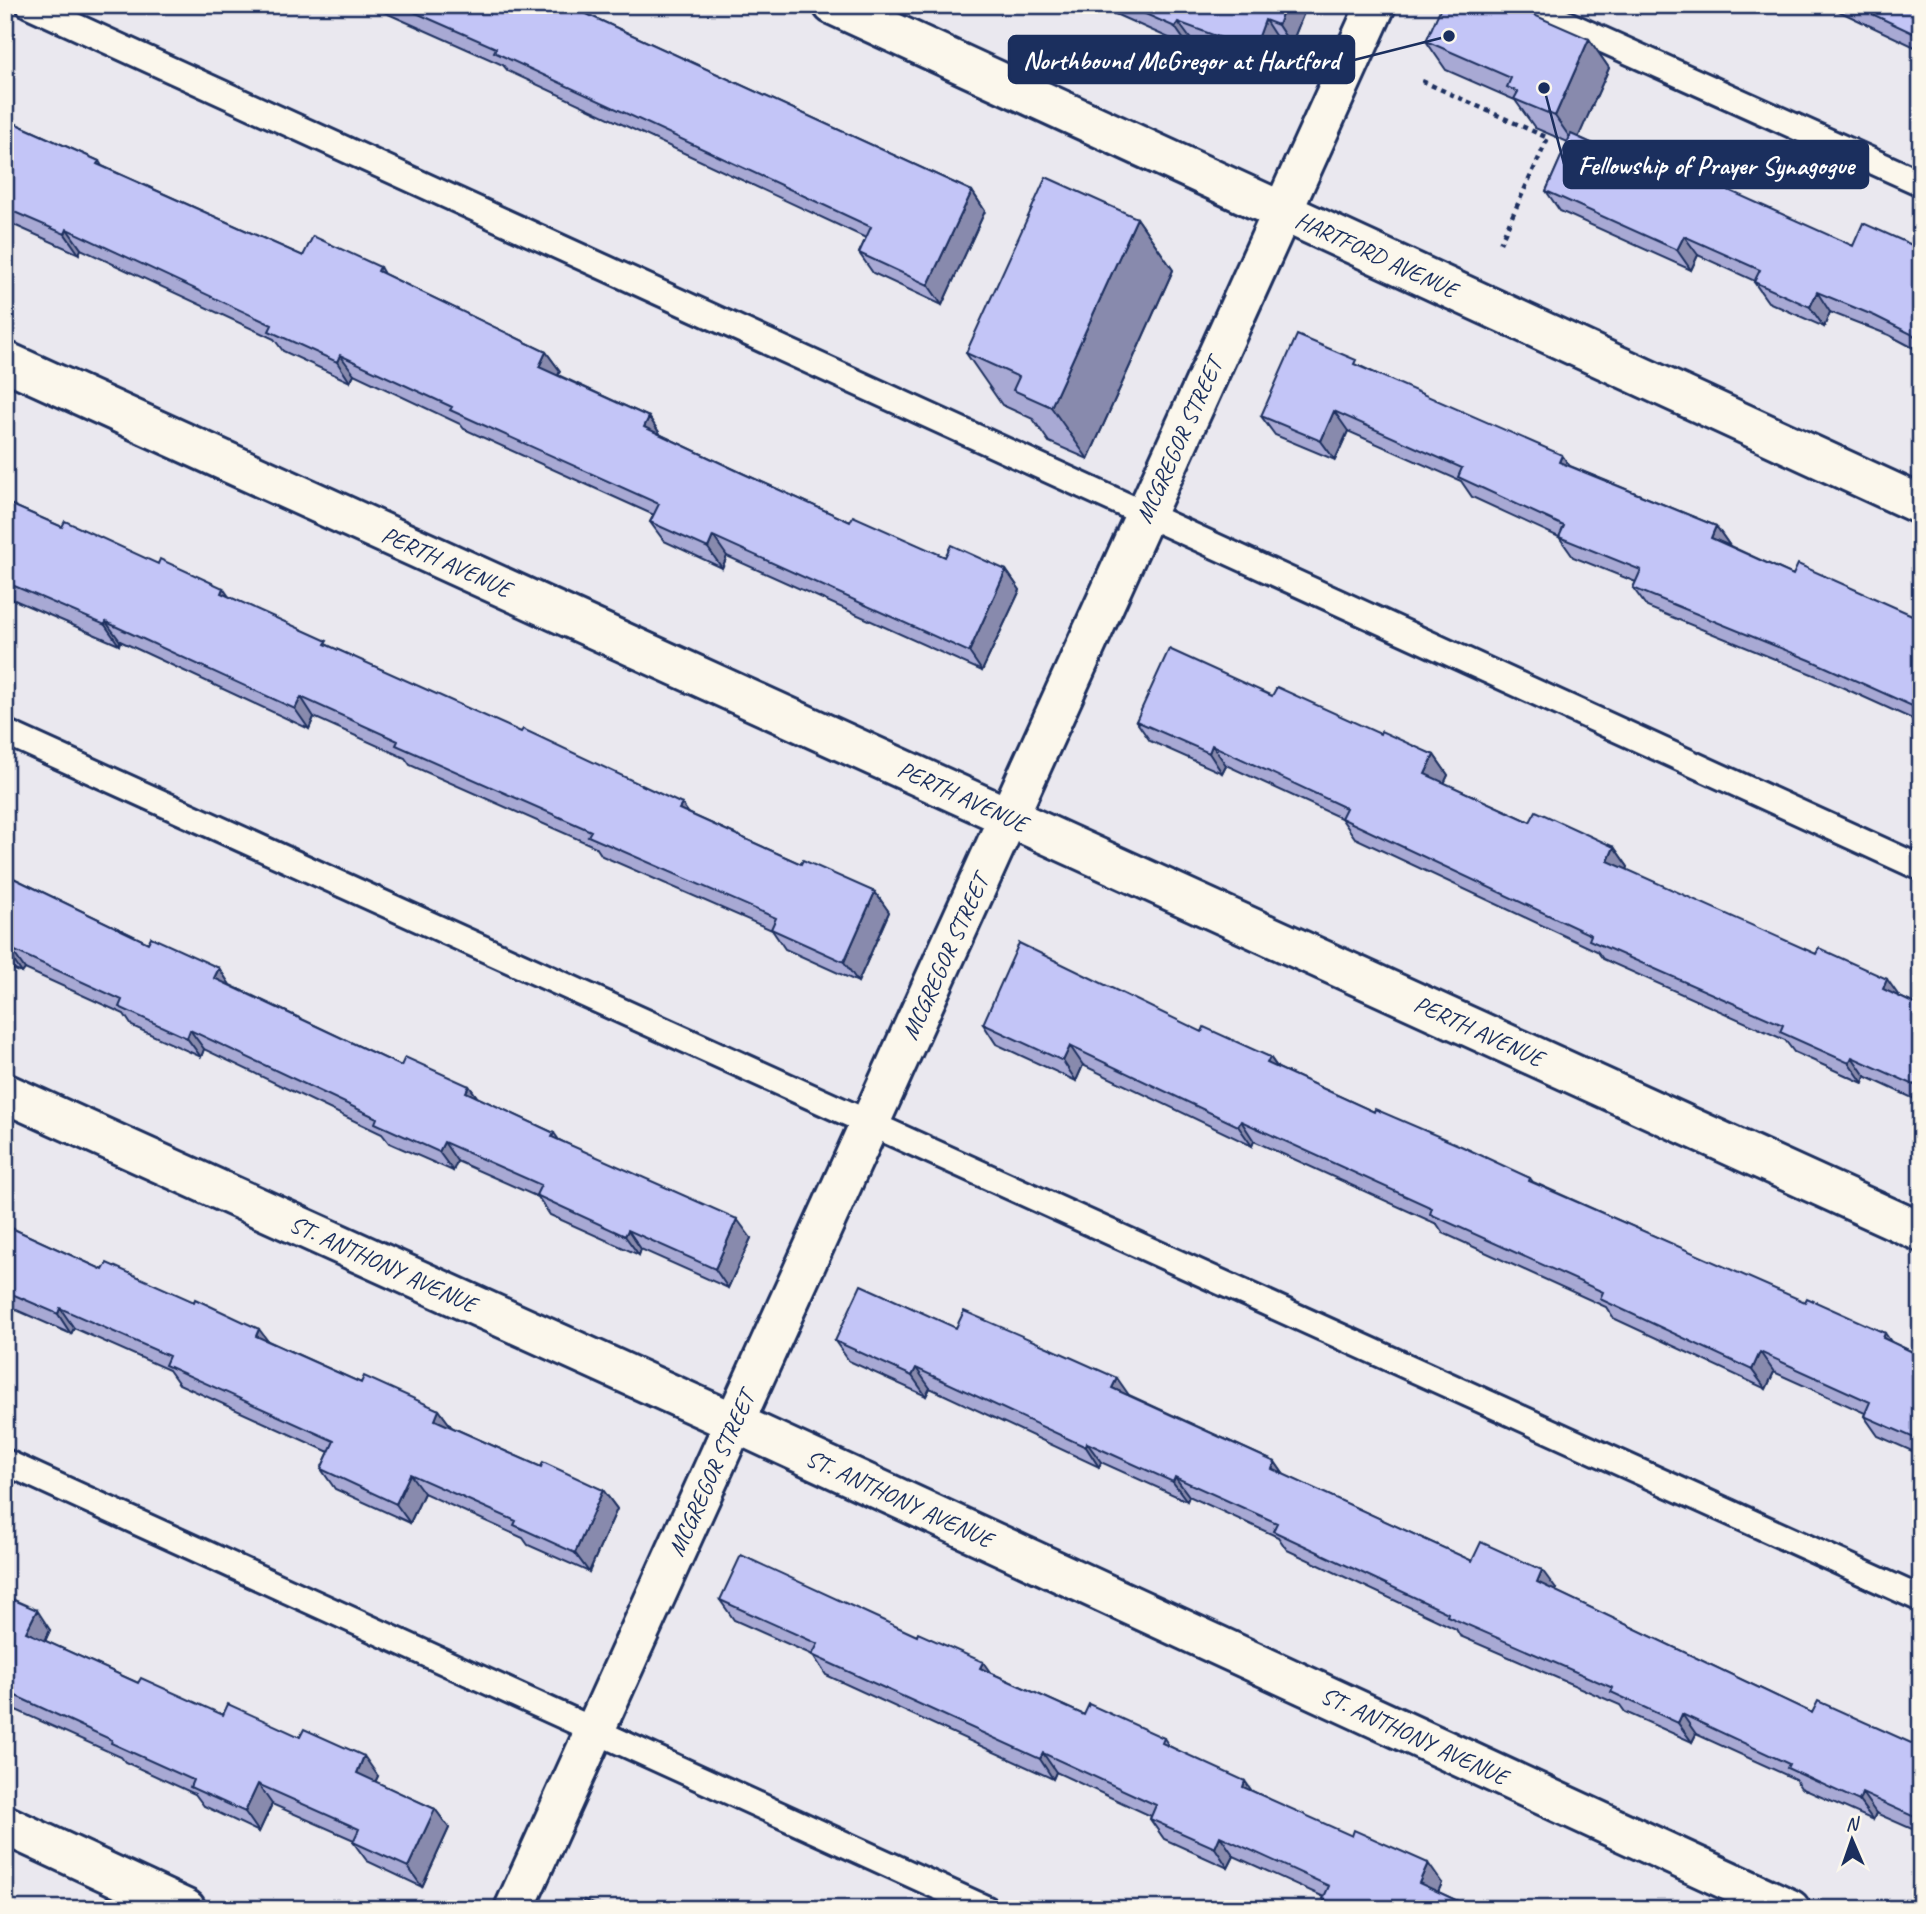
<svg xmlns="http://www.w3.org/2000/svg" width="1926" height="1914" font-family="Caveat,sans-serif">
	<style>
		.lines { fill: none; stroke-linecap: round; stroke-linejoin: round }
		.service-casing { stroke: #1b2f5e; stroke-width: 30 }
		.minor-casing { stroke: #1b2f5e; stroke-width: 44 }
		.tertiary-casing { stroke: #1b2f5e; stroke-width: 44 }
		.secondary-casing { stroke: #1b2f5e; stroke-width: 44 }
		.path { stroke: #1b2f5e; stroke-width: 4.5; stroke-dasharray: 5 5; stroke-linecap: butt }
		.service { stroke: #fbf7ec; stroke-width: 24 }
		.minor { stroke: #fbf7ec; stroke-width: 38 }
		.tertiary { stroke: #fbf7ec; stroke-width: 38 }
		.secondary { stroke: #fbf7ec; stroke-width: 38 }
		.wall { fill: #a8a9d4; stroke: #1b2f5e; stroke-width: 2 }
		.shaded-wall { fill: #888aad; stroke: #1b2f5e; stroke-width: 2 }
		.building { fill: #c3c5f7; stroke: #1b2f5e; stroke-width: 2 }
		.labels { text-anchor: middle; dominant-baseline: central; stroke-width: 6; stroke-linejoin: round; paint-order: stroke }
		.street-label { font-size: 24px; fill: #1b2f5e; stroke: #fbf7ec }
		.leader { fill: none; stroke: #1b2f5e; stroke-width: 2.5 }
		.callout-dot { fill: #1b2f5e; stroke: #fbf7ec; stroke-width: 2.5 }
		.callout { fill: #1b2f5e; stroke: #1b2f5e; stroke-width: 2.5 }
		.callout-label { font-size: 26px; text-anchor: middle; font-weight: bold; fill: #fff }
	</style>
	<rect width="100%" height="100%" fill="#eae8ef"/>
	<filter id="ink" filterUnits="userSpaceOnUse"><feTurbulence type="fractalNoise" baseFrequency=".0143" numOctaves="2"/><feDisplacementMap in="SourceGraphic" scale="14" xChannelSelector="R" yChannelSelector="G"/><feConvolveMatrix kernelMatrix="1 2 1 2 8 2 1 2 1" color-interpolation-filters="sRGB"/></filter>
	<g filter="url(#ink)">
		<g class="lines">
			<defs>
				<path id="service" d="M29 5 1921 868
					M1525 5 1921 183
					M5 732 1921 1599
					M5 1462 987 1909"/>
				<g id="minor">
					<path id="s1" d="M833 5 1921 505"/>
					<path id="s2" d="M5 361 1921 1232"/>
					<path id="s3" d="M5 1093 733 1422 1790 1909"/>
				</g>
				<path id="tertiary" d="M5 1825 186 1909"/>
				<g id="secondary">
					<path id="s4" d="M514 1909 1376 5"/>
				</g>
			</defs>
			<use href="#service" class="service-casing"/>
			<use href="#minor" class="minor-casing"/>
			<use href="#tertiary" class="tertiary-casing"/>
			<use href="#secondary" class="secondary-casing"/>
			<path class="path" d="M1422 81 1548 138 1500 243"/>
			<use href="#service" class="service"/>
			<use href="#minor" class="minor"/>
			<use href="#tertiary" class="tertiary"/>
			<use href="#secondary" class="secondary"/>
		</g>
		<path class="wall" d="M368 5H567L972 191 985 211 942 305 873 273 859 253 866 238 508 71 503 65Z
			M1095 5H1301L1305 10 1291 45 1278 40 1267 69 1192 41 1189 47Z
			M1826 5H1921V50Z
			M1589 39 1609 68 1578 137 1660 174 1853 246 1921 249V352L1889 335 1830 312 1824 327 1768 302 1754 282 1755 281 1698 255 1691 270 1560 211 1546 191 1568 142 1535 128 1515 100 1446 70 1426 41Z
			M5 119 99 161 102 166 303 256 380 267 384 274 546 352 560 371 558 375 649 417 661 435 742 473 850 522 945 557 1006 570 1020 590 982 671 727 556 722 568 664 541 650 522 654 515 464 429 460 424 354 374 350 382 283 351 274 339 81 249 79 254 5 221Z
			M1137 218 1173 270 1088 459 1049 442 1033 419 1002 405 966 353Z
			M1360 366 1570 466 1716 526 1730 546 1793 575 1921 619V723L1824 679 1647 607 1633 588 1636 582 1573 557 1559 537 1472 497 1461 481 1348 431 1335 460 1275 435 1261 416Z
			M5 502 62 527 229 597 331 647 688 813 801 864 875 892 889 912 858 982 785 949 772 930 602 856 596 847 410 765 405 758 314 717 309 729 120 641 119 645 5 596Z
			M1272 696 1380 734 1434 755 1448 775 1444 783 1530 822 1614 847 1628 867 1627 870 1921 1007V1102L1865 1076 1863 1083 1794 1052 1785 1040 1603 959 1597 951 1355 838 1341 818 1226 765 1222 773 1150 741 1136 721Z
			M5 874 148 943 219 968 230 985 401 1066 469 1086 478 1098 554 1133 559 1140 751 1238 728 1288 641 1249 639 1255 550 1215 538 1197 457 1161 453 1171 389 1143 382 1134 204 1049 201 1057 132 1026 124 1014 25 969 22 973 5 966Z
			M983 1024 1202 1032 1270 1057 1278 1068 1374 1112 1530 1178 1533 1182 1891 1342 1921 1356V1455L1878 1436 1864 1416 1865 1413 1774 1372 1766 1389 1613 1318 1606 1307 1443 1233 1437 1224 1254 1141 1252 1146 1083 1065 1076 1081 996 1044Z
			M5 1219 11 1228 103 1270 268 1341 361 1383 439 1410 451 1427 541 1467 603 1490 617 1509 589 1572 528 1545 523 1538 424 1493 410 1523 335 1489 321 1469 329 1452 179 1384 169 1370 74 1328 71 1334 5 1305Z
			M956 1328 1129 1395 1275 1462 1284 1475 1472 1561 1556 1589 1555 1591 1812 1713 1920 1747 1921 1746V1833L1876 1813 1873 1820 1801 1788 1795 1779 1696 1734 1692 1742 1625 1712 1620 1705 1460 1636 1456 1629 1287 1550 1278 1537 1189 1496 1187 1501 1101 1462 1099 1467 930 1388 926 1396 849 1361 835 1341Z
			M5 1596 50 1630 45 1641 138 1683 223 1715 378 1776 375 1782 435 1809 449 1828 422 1887 367 1861 353 1842 354 1840 272 1804 259 1832 204 1806 195 1794 125 1762 121 1757 14 1709 10 1718 5 1715Z
			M720 1600 991 1673 1084 1715 1164 1738 1169 1746 1252 1791 1442 1883 1438 1892 1475 1909H1330L1323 1899 1324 1897 1234 1856 1228 1868 1164 1839 1150 1819 1151 1816 1056 1772 1053 1779 826 1675 813 1655 734 1620Z"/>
		<path class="shaded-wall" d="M1285 5H1301L1305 10 1291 45 1278 25Z
			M1265 20 1278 40 1267 69 1254 50Z
			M1178 22 1192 41 1189 47 1175 27Z
			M1589 39 1609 68 1575 145 1555 116Z
			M972 191 985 211 942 305 928 285Z
			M1137 218 1173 270 1088 459 1051 407Z
			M67 229 81 249 79 254 65 234Z
			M1684 236 1698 255 1691 270 1677 250Z
			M1817 292 1830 312 1824 327 1810 307Z
			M546 352 560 371 553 386 539 367Z
			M340 355 354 374 350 382 337 362Z
			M1334 411 1348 431 1335 460 1321 441Z
			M649 417 662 437 644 427Z
			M1562 455 1576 475 1559 462Z
			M1716 526 1730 546 1711 538Z
			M713 536 727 556 722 568 708 548Z
			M1006 570 1020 590 982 671 969 652Z
			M223 588 237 608 221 593Z
			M106 622 120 641 119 645 105 625Z
			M301 697 314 717 309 729 295 709Z
			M1212 745 1226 765 1222 773 1209 753Z
			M1434 755 1448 775 1439 794 1425 774Z
			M682 804 696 823 679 809Z
			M1614 847 1628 867 1621 881 1608 861Z
			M875 892 889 912 858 982 844 962Z
			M11 949 25 969 22 973 9 954Z
			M219 968 232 988 214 978Z
			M1887 979 1901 999 1883 989Z
			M190 1030 204 1049 201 1057 187 1038Z
			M1070 1046 1083 1065 1076 1081 1063 1061Z
			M1270 1057 1283 1076 1267 1063Z
			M1852 1057 1865 1076 1863 1083 1849 1063Z
			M469 1086 483 1105 466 1092Z
			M1241 1121 1254 1141 1252 1146 1238 1126Z
			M444 1142 457 1161 453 1171 439 1152Z
			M737 1219 751 1238 728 1288 715 1269Z
			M628 1230 641 1249 639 1255 625 1236Z
			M60 1308 74 1328 71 1334 58 1314Z
			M259 1329 273 1348 256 1336Z
			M1885 1333 1899 1353 1883 1338Z
			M1760 1352 1774 1372 1766 1389 1752 1370Z
			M916 1368 930 1388 926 1396 912 1376Z
			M1117 1378 1131 1398 1112 1388Z
			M439 1410 453 1429 435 1420Z
			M1087 1443 1101 1462 1099 1467 1086 1447Z
			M1275 1462 1289 1482 1272 1469Z
			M410 1474 424 1493 410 1523 396 1504Z
			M1175 1477 1189 1496 1187 1501 1173 1482Z
			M603 1490 617 1509 589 1572 575 1553Z
			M1542 1570 1556 1589 1550 1602 1537 1582Z
			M37 1610 50 1630 40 1652 26 1632Z
			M983 1662 997 1682 980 1668Z
			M5 1695 14 1709 10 1718 5 1711Z
			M1682 1714 1696 1734 1692 1742 1678 1723Z
			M1043 1753 1056 1772 1053 1779 1040 1759Z
			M364 1756 378 1776 370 1793 357 1773Z
			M1245 1781 1259 1801 1243 1787Z
			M258 1784 272 1804 259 1832 245 1812Z
			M1862 1793 1876 1813 1873 1820 1859 1801Z
			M435 1809 449 1828 422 1887 408 1867Z
			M1220 1836 1234 1856 1228 1868 1215 1848Z
			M1428 1863 1442 1883 1433 1903 1419 1883Z"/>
		<path class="building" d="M398 5H567L972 191 928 285 859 253 871 227 494 52 496 48Z
			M1125 5H1285L1278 25 1265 20 1254 50 1178 22 1175 27Z
			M1442 5H1511L1589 39 1555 116 1514 99 1518 92 1507 87 1511 78 1426 41Z
			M1853 5H1921V37Z
			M5 119 99 161 97 164 303 256 313 236 380 267 378 271 546 352 539 367 649 417 644 427 742 473 850 522 853 516 945 557 951 545 1006 570 969 652 713 536 708 548 650 522 659 504 450 410 452 407 340 355 337 362 269 331 272 325 67 229 65 234 5 208Z
			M1571 134 1660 174 1666 162 1853 246 1863 223 1921 249V339L1875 316 1817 292 1810 307 1754 282 1760 270 1684 236 1677 250 1546 191Z
			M1046 177 1137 218 1051 407 1013 390 1019 377 966 353Z
			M1297 335 1356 360 1354 364 1562 455 1559 462 1716 526 1711 538 1793 575 1798 564 1921 619V710L1810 660 1633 588 1641 570 1559 537 1564 526 1458 477 1462 468 1334 411 1321 441 1261 416Z
			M5 502 62 527 65 521 158 564 160 559 223 588 221 593 327 641 325 644 521 732 523 729 682 804 679 809 801 864 803 860 875 892 844 962 771 929 776 918 588 836 591 831 396 745 398 741 301 697 295 709 106 622 105 625 5 582Z
			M1169 649 1272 696 1277 687 1380 734 1381 731 1434 755 1425 774 1530 822 1536 811 1614 847 1608 861 1816 954 1819 948 1887 979 1883 989 1921 1007V1088L1852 1057 1849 1063 1780 1032 1783 1025 1589 940 1591 935 1341 818 1346 808 1212 745 1209 753 1136 721Z
			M5 874 148 943 151 937 219 968 214 978 401 1066 405 1057 469 1086 466 1092 554 1133 552 1137 737 1219 715 1269 628 1230 625 1236 536 1195 541 1185 444 1142 439 1152 375 1123 377 1118 190 1030 187 1038 119 1007 122 1000 11 949 9 954 5 952Z
			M1019 943 1202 1032 1204 1027 1270 1057 1267 1063 1374 1112 1375 1109 1461 1146 1530 1178 1529 1181 1805 1302 1807 1298 1885 1333 1883 1338 1921 1356V1441L1864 1416 1870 1402 1760 1352 1752 1370 1600 1299 1603 1292 1430 1214 1432 1208 1241 1121 1238 1126 1070 1046 1063 1061 983 1024Z
			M5 1225 103 1270 107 1263 194 1302 195 1299 259 1329 256 1336 361 1383 364 1376 439 1410 435 1420 541 1467 543 1462 603 1490 575 1553 514 1525 516 1521 410 1474 396 1504 321 1469 334 1441 165 1365 169 1356 60 1308 58 1314 5 1291Z
			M861 1285 956 1328 964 1311 1052 1349 1117 1378 1112 1388 1275 1462 1272 1469 1472 1561 1481 1542 1542 1570 1537 1582 1812 1713 1818 1701 1920 1747 1921 1746V1820L1862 1793 1859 1801 1787 1768 1789 1764 1682 1714 1678 1723 1611 1692 1613 1688 1447 1616 1448 1613 1273 1531 1277 1523 1175 1477 1173 1482 1087 1443 1086 1447 916 1368 912 1376 835 1341Z
			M741 1555 917 1636 918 1633 983 1662 980 1668 1084 1715 1089 1704 1164 1738 1162 1743 1245 1781 1243 1787 1352 1836 1354 1830 1428 1863 1419 1883 1475 1909H1346L1323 1899 1329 1886 1220 1836 1215 1848 1150 1819 1156 1805 1043 1753 1040 1759 812 1655 818 1644 720 1600Z
			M5 1596 37 1610 26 1632 138 1683 141 1678 223 1715 228 1704 300 1737 304 1729 364 1756 357 1773 435 1809 408 1867 353 1842 359 1829 258 1784 245 1812 190 1787 193 1780 111 1743 112 1740 5 1691Z
			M584 1900 605 1909H580Z"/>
	</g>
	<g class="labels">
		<g class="street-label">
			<text stroke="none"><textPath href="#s1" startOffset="598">HARTFORD AVENUE</textPath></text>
			<text stroke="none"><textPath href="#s4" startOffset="1612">MCGREGOR STREET</textPath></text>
			<text stroke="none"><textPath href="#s2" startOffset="485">PERTH AVENUE</textPath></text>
			<text stroke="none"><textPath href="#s2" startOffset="1052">PERTH AVENUE</textPath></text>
			<text stroke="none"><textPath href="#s4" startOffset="1045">MCGREGOR STREET</textPath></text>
			<text stroke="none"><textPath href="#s2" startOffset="1619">PERTH AVENUE</textPath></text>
			<text stroke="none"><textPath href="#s3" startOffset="415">ST. ANTHONY AVENUE</textPath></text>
			<text stroke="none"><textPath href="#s4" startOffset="478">MCGREGOR STREET</textPath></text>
			<text stroke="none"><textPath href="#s3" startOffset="982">ST. ANTHONY AVENUE</textPath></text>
			<text stroke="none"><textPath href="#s3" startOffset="1549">ST. ANTHONY AVENUE</textPath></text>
		</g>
	</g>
	<path class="leader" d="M1449 36L1354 60M1544 88L1564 164"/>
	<g class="callout-dot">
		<circle cx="1449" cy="36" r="7"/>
		<circle cx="1544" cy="88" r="7"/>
	</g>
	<g class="callout">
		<rect x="1009" y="36" width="345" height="47" rx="7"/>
		<rect x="1564" y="141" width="304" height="47" rx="7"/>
	</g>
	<g class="callout-label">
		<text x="1181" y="69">Northbound McGregor at Hartford</text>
		<text x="1716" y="174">Fellowship of Prayer Synagogue</text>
	</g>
	<rect width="1926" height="1914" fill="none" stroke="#fbf7ec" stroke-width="28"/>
	<rect x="14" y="14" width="1898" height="1886" fill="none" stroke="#1b2f5e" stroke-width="2.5" filter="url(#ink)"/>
	<g transform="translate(1852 1840) rotate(358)" stroke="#fbf7ec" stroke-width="5" paint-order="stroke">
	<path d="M0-5L12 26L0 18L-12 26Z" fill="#1b2f5e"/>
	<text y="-10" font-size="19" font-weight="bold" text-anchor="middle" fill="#1b2f5e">N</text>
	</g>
</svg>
